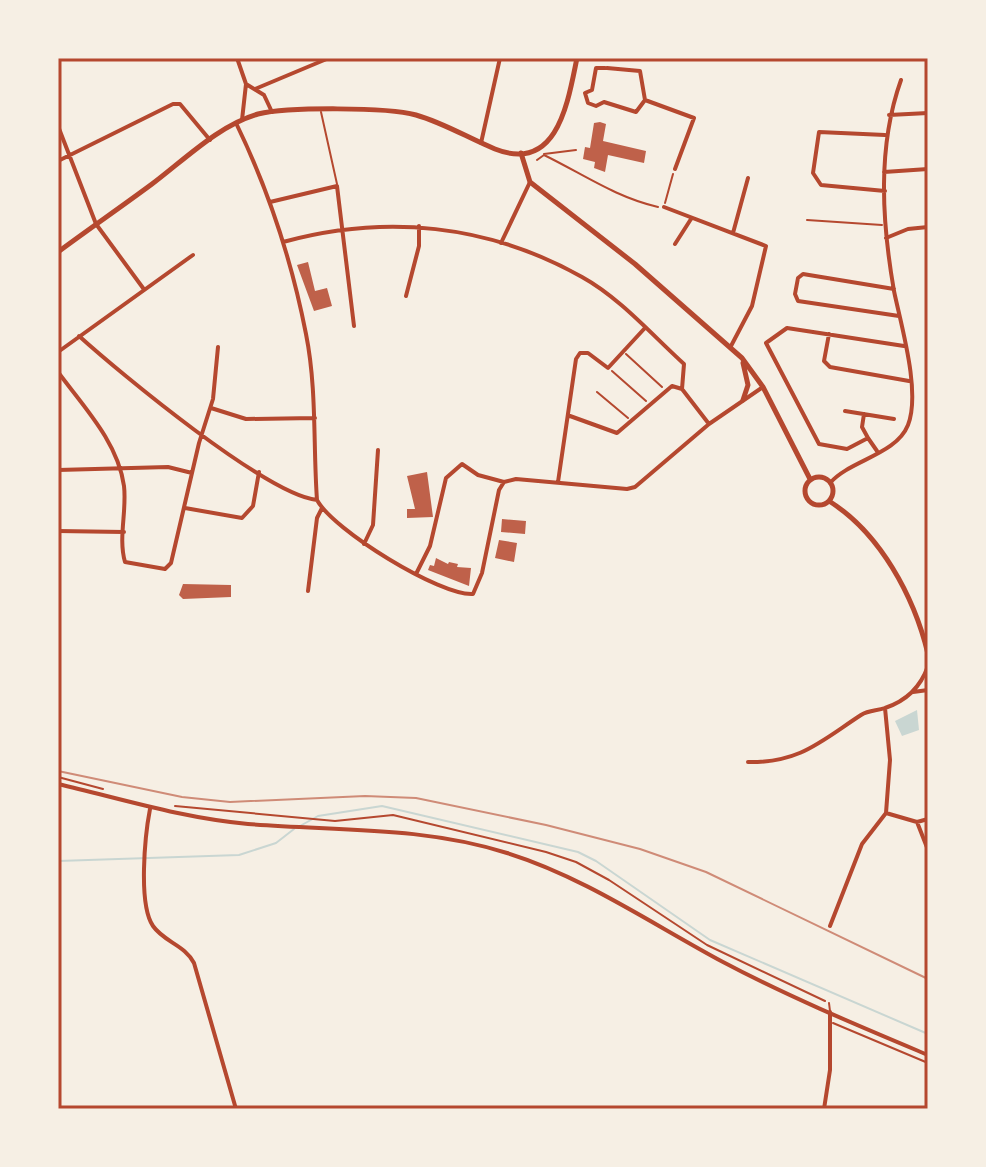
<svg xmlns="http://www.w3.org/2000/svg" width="986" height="1167" font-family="'Fira Sans Condensed',sans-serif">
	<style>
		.water { fill: #c9d6d2 }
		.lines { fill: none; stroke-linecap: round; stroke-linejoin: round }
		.stream { stroke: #c9d6d2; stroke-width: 2 }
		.building { fill: #bf614a }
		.path { stroke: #b5482f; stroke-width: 2 }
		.service { stroke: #b5482f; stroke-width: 2 }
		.minor { stroke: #b5482f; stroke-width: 4 }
		.tertiary { stroke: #b5482f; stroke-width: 4 }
		.secondary { stroke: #b5482f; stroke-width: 5 }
		.rail { stroke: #cf8b77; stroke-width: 2 }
		.neatline { fill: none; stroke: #b5482f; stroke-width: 3 }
	</style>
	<rect width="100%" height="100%" fill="#f6efe4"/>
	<path class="water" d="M917 710 919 730 902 736 895 721Z"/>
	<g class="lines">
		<path class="stream" d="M300 826 318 816 382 806 578 852 596 861 710 940 928 1034
			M58 861 239 855 276 843 294 829"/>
	</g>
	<path class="building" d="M600 122 606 124 603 141 646 151 644 163 608 155 605 172 594 168 595 162 583 159 585 147 590 148 594 123Z
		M308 262 315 291 327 288 332 306 314 311 297 265Z
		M427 472 433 517 407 518V509H415L407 476Z
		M502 519 526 521 525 534 501 532Z
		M499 540 517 543 514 562 495 558Z
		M436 558 448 564 449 562 458 564 457 567 471 568 469 586 428 570 430 565 434 566Z
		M183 584 231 585V597L183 599 179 595Z"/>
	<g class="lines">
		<path class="path" d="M544 154 576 150
			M537 160 544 155C583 174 615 197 658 207
			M665 203 673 174
			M807 220 882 225
			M626 354 662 387
			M612 371 646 401
			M597 392 628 418
			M58 777 103 789
			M175 806 335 821 393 815 546 852 576 862 609 880 707 945 825 1001
			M833 1023 928 1063"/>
		<path class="service" d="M321 112 337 184
			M829 1003 830 1011"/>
		<path class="minor" d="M237 58 246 84 242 120
			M605 68H596L592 90 585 93 588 103 596 106 604 102 636 112 645 100 694 118 675 169
			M607 68 640 71 645 100
			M246 84 264 95 272 112
			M255 89 329 58
			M889 115 928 113
			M236 123C268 189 292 262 306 334 317 389 313 445 317 500 333 530 440 596 473 594L482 573 499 490 504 482 516 479 627 489 635 487 709 424 763 387
			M58 126 96 224 143 288
			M885 135 819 132 813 173 821 185 885 191
			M481 143 500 58
			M58 161 173 104H180L210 140
			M884 172 928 169
			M270 202 337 186 354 326
			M664 207 766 246 752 306 731 346
			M733 233 748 178
			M886 238 908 229 928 227
			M283 242C385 214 488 224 582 277 620 298 652 335 684 364L682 389
			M501 243 530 182
			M675 244 691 219
			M894 289 803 274 798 278 795 294 798 301 899 316
			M406 296 419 246V226
			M829 334 824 361 830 367 909 381
			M79 336C120 373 267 495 317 500
			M58 352 193 255
			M58 372C83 406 118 442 124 486 127 511 118 538 125 562L165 569 171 563 199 443 213 399 218 347
			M682 389 709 424
			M211 408 246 419 315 418
			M845 411 894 419
			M864 414 862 427 868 438
			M570 416 617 433 672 386 682 389
			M877 451 868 438 847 449 819 444 766 343 787 328 904 346
			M58 470 168 467 192 473
			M558 482 576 359 580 353H588L608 368 644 329
			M830 483C850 460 896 455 908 425 921 392 901 325 894 291 882 222 877 147 901 80
			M185 508 242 518 253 506 259 472
			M58 531 124 532
			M364 544 373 525 378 450
			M416 574 430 546 446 478 462 464 478 475 504 482
			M308 591 317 518 322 508
			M913 692 928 690
			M748 762C800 763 821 741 861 715 869 710 877 711 885 708 906 701 921 686 928 666
			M150 809C145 835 138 904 153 926 164 942 185 945 194 963L236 1109
			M886 813 917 822 928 819
			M917 822 928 850
			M830 926 862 844 886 813 890 760 885 708
			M824 1109 830 1070V1012"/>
		<path class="tertiary" d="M58 784C122 799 182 818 248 824 335 831 422 826 507 853 584 877 652 924 723 962 789 997 859 1026 928 1055"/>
		<path class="secondary" d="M521 153 530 182 635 264 742 358 763 387 810 479
			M58 252C89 229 121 207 152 184 184 160 219 125 258 114 288 107 387 107 416 115 444 123 468 138 495 149 558 174 568 101 577 58
			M743 400 748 385 743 363
			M805 491a14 14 0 1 1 28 0a14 14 0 1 1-28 0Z
			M829 501C880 533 914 596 928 654"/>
		<path class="rail" d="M58 771 182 797 230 802 365 796 416 798 546 825 640 849 706 872 928 979"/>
	</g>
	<rect width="986" height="1167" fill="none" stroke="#f6efe4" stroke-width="120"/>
	<rect x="60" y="60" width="866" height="1047" class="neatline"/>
</svg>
